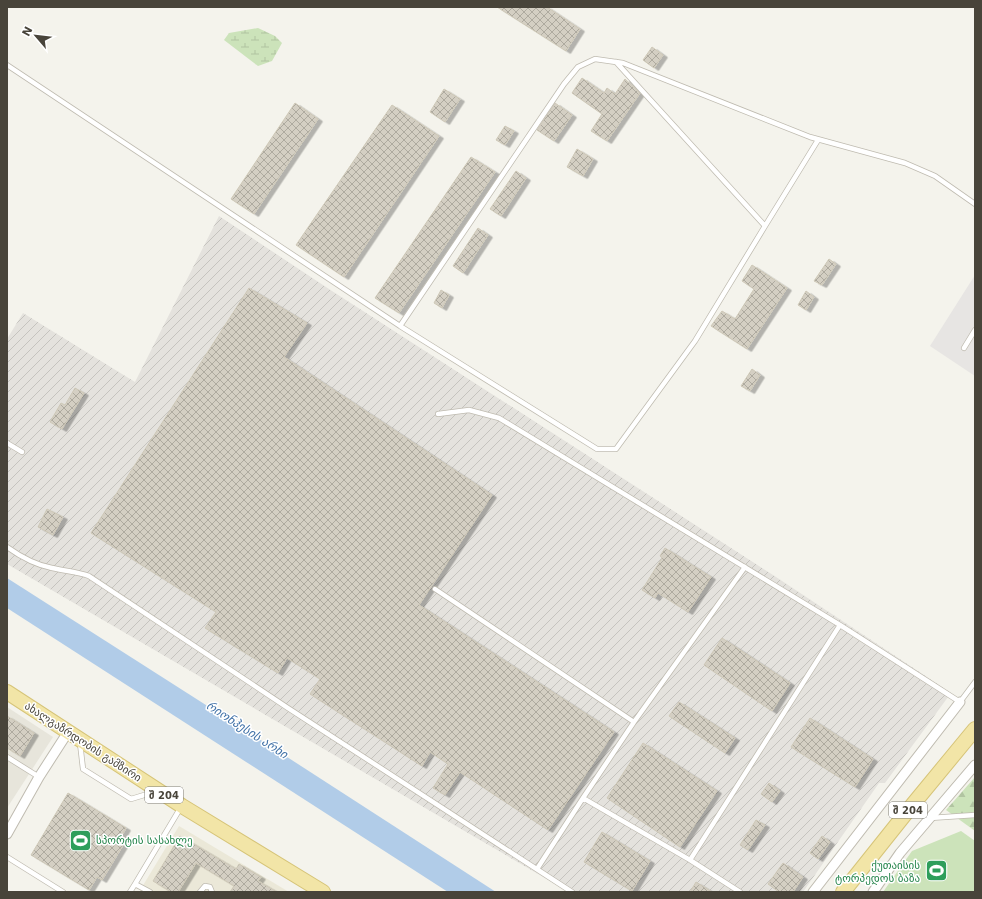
<svg xmlns="http://www.w3.org/2000/svg" width="982" height="899" font-family="'DejaVu Sans','Noto Sans Georgian',sans-serif">
	<style>
		.residential { fill: #e7e5db }
		.industrial { fill: url(#industrial-furrows) }
		.education { fill: #ebe8d8 }
		.forest { fill: url(#forest-firs) }
		.wetland { fill: url(#wetland-marsh) }
		.park { fill: #cce3ba }
		.parking { fill: #e7e5e3 }
		.water { fill: #b1cce8 }
		.building { fill: url(#building-cross-hatch); stroke: #cec8b7; filter: url(#shadow) }
		.lines { fill: none; stroke-linecap: round; stroke-linejoin: round }
		.service-casing { stroke: #bfbbb0; stroke-width: 6 }
		.minor-casing { stroke: #bfbbb0; stroke-width: 11 }
		.primary-casing { stroke: #d6c478; stroke-width: 16 }
		.service { stroke: #fff; stroke-width: 4.5 }
		.minor { stroke: #fff; stroke-width: 9 }
		.primary { stroke: #f2e5a7; stroke-width: 14 }
		.labels { text-anchor: middle; dominant-baseline: central; stroke-width: 3; stroke-linejoin: round; paint-order: stroke }
		.shield { fill: #fff; stroke: #7f7c75; stroke-width: 1 }
		.shield-label { font-size: 10px; font-weight: bold; fill: #48443a }
		.street-label { font-size: 11px; fill: #48443a; stroke: #fff }
		.leisure-label { font-size: 11px; fill: #27864d; stroke: #fff; text-anchor: start }
		.water-label { font-size: 12px; font-style: italic; fill: #4071a7; stroke: #fff }
	</style>
	<defs>
		<pattern id="industrial-furrows" width="10" height="10" patternUnits="userSpaceOnUse"><rect width="10" height="10" fill="#e4e2dd"/><path d="M-1 1l2-2M0 10L10 0M9 11l2-2" fill="none" stroke="#c5c3be"/></pattern>
		<pattern id="forest-firs" width="22" height="20" patternUnits="userSpaceOnUse"><rect width="22" height="20" fill="#cce3ba"/><path d="M5 1l3.5 6h-7zM16 11l3.5 6h-7z" fill="#b1c4a1"/></pattern>
		<pattern id="wetland-marsh" width="20" height="14" patternUnits="userSpaceOnUse"><rect width="20" height="14" fill="#cce3ba"/><path d="M1 5h8M5 5V1M11 12h8M15 12V8" fill="none" stroke="#b1c4a1"/></pattern>
		<pattern id="building-cross-hatch" width="8" height="8" patternUnits="userSpaceOnUse"><rect width="8" height="8" fill="#d4cfc3"/><path d="M0 0l8 8M0 8l8-8" fill="none" stroke="#aeaa9f"/></pattern>
		<filter id="shadow"><feDropShadow dx="4.5" dy="2.5" stdDeviation="0" flood-color="#0004"/></filter>
	</defs>
	<rect width="100%" height="100%" fill="#f4f3ec"/>
	<path class="residential" d="M7 707 53 737 7 808Z"/>
	<path class="industrial" d="M219 216 332 291 773 575 951 693 885 783H879L803 892H569L7 564V339L23 313 135 382Z"/>
	<path class="education" d="M179 826 289 892H139Z"/>
	<path class="forest" d="M975 777V831L946 810Z"/>
	<path class="wetland" d="M258 28 275 36 282 43 272 61 258 66 224 40 229 33Z"/>
	<path class="park" d="M961 831 975 841V892H883L912 851Z"/>
	<path class="parking" d="M975 275V376L930 346Z"/>
	<path class="water" d="M7 578 284 755 496 892H448L7 608Z"/>
	<path class="building" d="M497 7H547L580 29 566 51Z
		M652 47 663 55 654 68 643 60Z
		M582 78 604 93 607 88 615 94 625 79 640 93 607 141 591 131 602 114 572 93Z
		M444 89 460 99 445 122 430 112Z
		M295 103 318 119 254 214 231 199Z
		M555 103 572 115 554 141 537 130Z
		M392 105 439 136 344 277 296 245Z
		M505 126 514 131 505 145 496 140Z
		M577 149 593 159 583 176 567 167Z
		M471 157 495 172 399 313 375 298Z
		M516 171 526 178 501 216 490 209Z
		M478 228 488 235 463 273 453 266Z
		M829 259 836 264 822 285 814 281Z
		M752 265 787 288 747 349 711 326 722 311 735 319 754 289 742 281Z
		M249 288 307 323 284 357 492 495 419 605 614 732 548 830 460 772 445 795 433 788 448 764 430 752 422 766 310 694 320 679 287 658 278 673 205 628 216 612 91 533Z
		M441 290 449 295 442 308 434 303Z
		M806 291 814 297 806 310 798 305Z
		M752 369 760 375 750 391 741 386Z
		M75 388 84 393 62 429 50 422 61 403 65 405Z
		M47 509 63 517 53 535 38 527Z
		M665 548 711 577 688 612 658 593 655 598 642 590 662 558 660 556Z
		M722 638 790 683 772 711 704 665Z
		M679 702 735 738 725 753 669 716Z
		M7 716 34 733 20 756 7 748Z
		M810 718 873 759 855 787 791 747Z
		M643 743 717 791 680 847 607 798Z
		M769 783 780 791 772 802 761 794Z
		M68 793 126 828 120 839 125 842 102 880 97 877 89 890 31 855Z
		M756 820 765 825 748 850 740 845Z
		M602 832 650 861 632 891 584 862Z
		M180 836 236 869 239 864 261 877 258 881 277 892H230L234 886 196 863 178 892H171L153 881Z
		M822 836 830 842 818 859 810 853Z
		M783 863 803 877 793 892H779L768 884Z
		M696 882 712 892H690Z"/>
	<g class="lines">
		<defs>
			<path id="service" d="M7 65 400 326 597 449H616L695 341 765 226 616 62
				M765 226 818 140
				M400 326 564 84 578 67 595 59 623 63 810 137 905 163 935 176 975 204
				M964 348 975 330
				M438 414 469 410 499 418 840 625 960 702 975 682
				M7 443 22 452
				M7 547C21 557 36 565 52 568 65 571 77 572 89 576L288 708 572 892
				M435 589 634 722
				M80 743 83 769 131 799 154 792
				M7 757 39 777
				M930 818 975 815
				M7 857 63 892
				M690 860 840 625
				M537 869 583 798
				M130 892 135 884
				M150 892 135 884 181 807
				M200 892 205 886 210 887 212 892
				M740 892 690 860 583 798 634 722 745 567"/>
			<path id="minor" d="M7 834 39 777 68 732
				M813 892 960 702
				M873 892 900 853 975 765"/>
			<path id="primary" d="M7 692 182 806 323 892
				M843 892 914 803 975 729"/>
		</defs>
		<use href="#service" class="service-casing"/>
		<use href="#minor" class="minor-casing"/>
		<use href="#primary" class="primary-casing"/>
		<use href="#service" class="service"/>
		<use href="#minor" class="minor"/>
		<use href="#primary" class="primary"/>
	</g>
	<defs>
		<symbol id="stadium-square" viewBox="-11 -11 22 22"><rect x="-9" y="-9" width="18" height="18" rx="4" fill="#2e9e5b" stroke="#fff"/><path d="M0-5a6.5 5 0 1 0 0 10a6.5 5 0 1 0 0-10ZM-3.5-1.8h7v3.6h-7Z" fill="#fff"/></symbol>
	</defs>
	<g fill-rule="evenodd">
		<use href="#stadium-square" x="68" y="828" width="25" height="25"/>
		<use href="#stadium-square" x="924" y="858" width="25" height="25"/>
	</g>
	<g class="labels">
		<g class="shield">
			<rect x="145" y="787" width="38" height="16" rx="3"/>
			<rect x="889" y="802" width="38" height="16" rx="3"/>
		</g>
		<g class="shield-label">
			<text x="164" y="795">შ 204</text>
			<text x="908" y="810">შ 204</text>
		</g>
		<g class="street-label">
			<text transform="translate(83 742) rotate(33)">ახალგაზრდობის გამზირი</text>
		</g>
		<g class="leisure-label">
			<text x="96" y="840">სპორტის სასახლე</text>
			<text x="920" y="865" text-anchor="end">ქუთაისის<tspan x="920" dy="13">ტორპედოს ბაზა</tspan></text>
		</g>
		<g class="water-label">
			<text transform="translate(247 730) rotate(33)">რიონჰესის არხი</text>
		</g>
	</g>
	<rect width="982" height="899" fill="none" stroke="#48443a" stroke-width="16"/>
	<g transform="translate(36 36) rotate(298)" stroke="#ffffff" stroke-width="3" paint-order="stroke">
	<path d="M0-3L7 15L0 10L-7 15Z" fill="#48443a"/>
	<text y="-6" font-size="11" font-weight="bold" text-anchor="middle" fill="#48443a">N</text>
	</g>
</svg>
